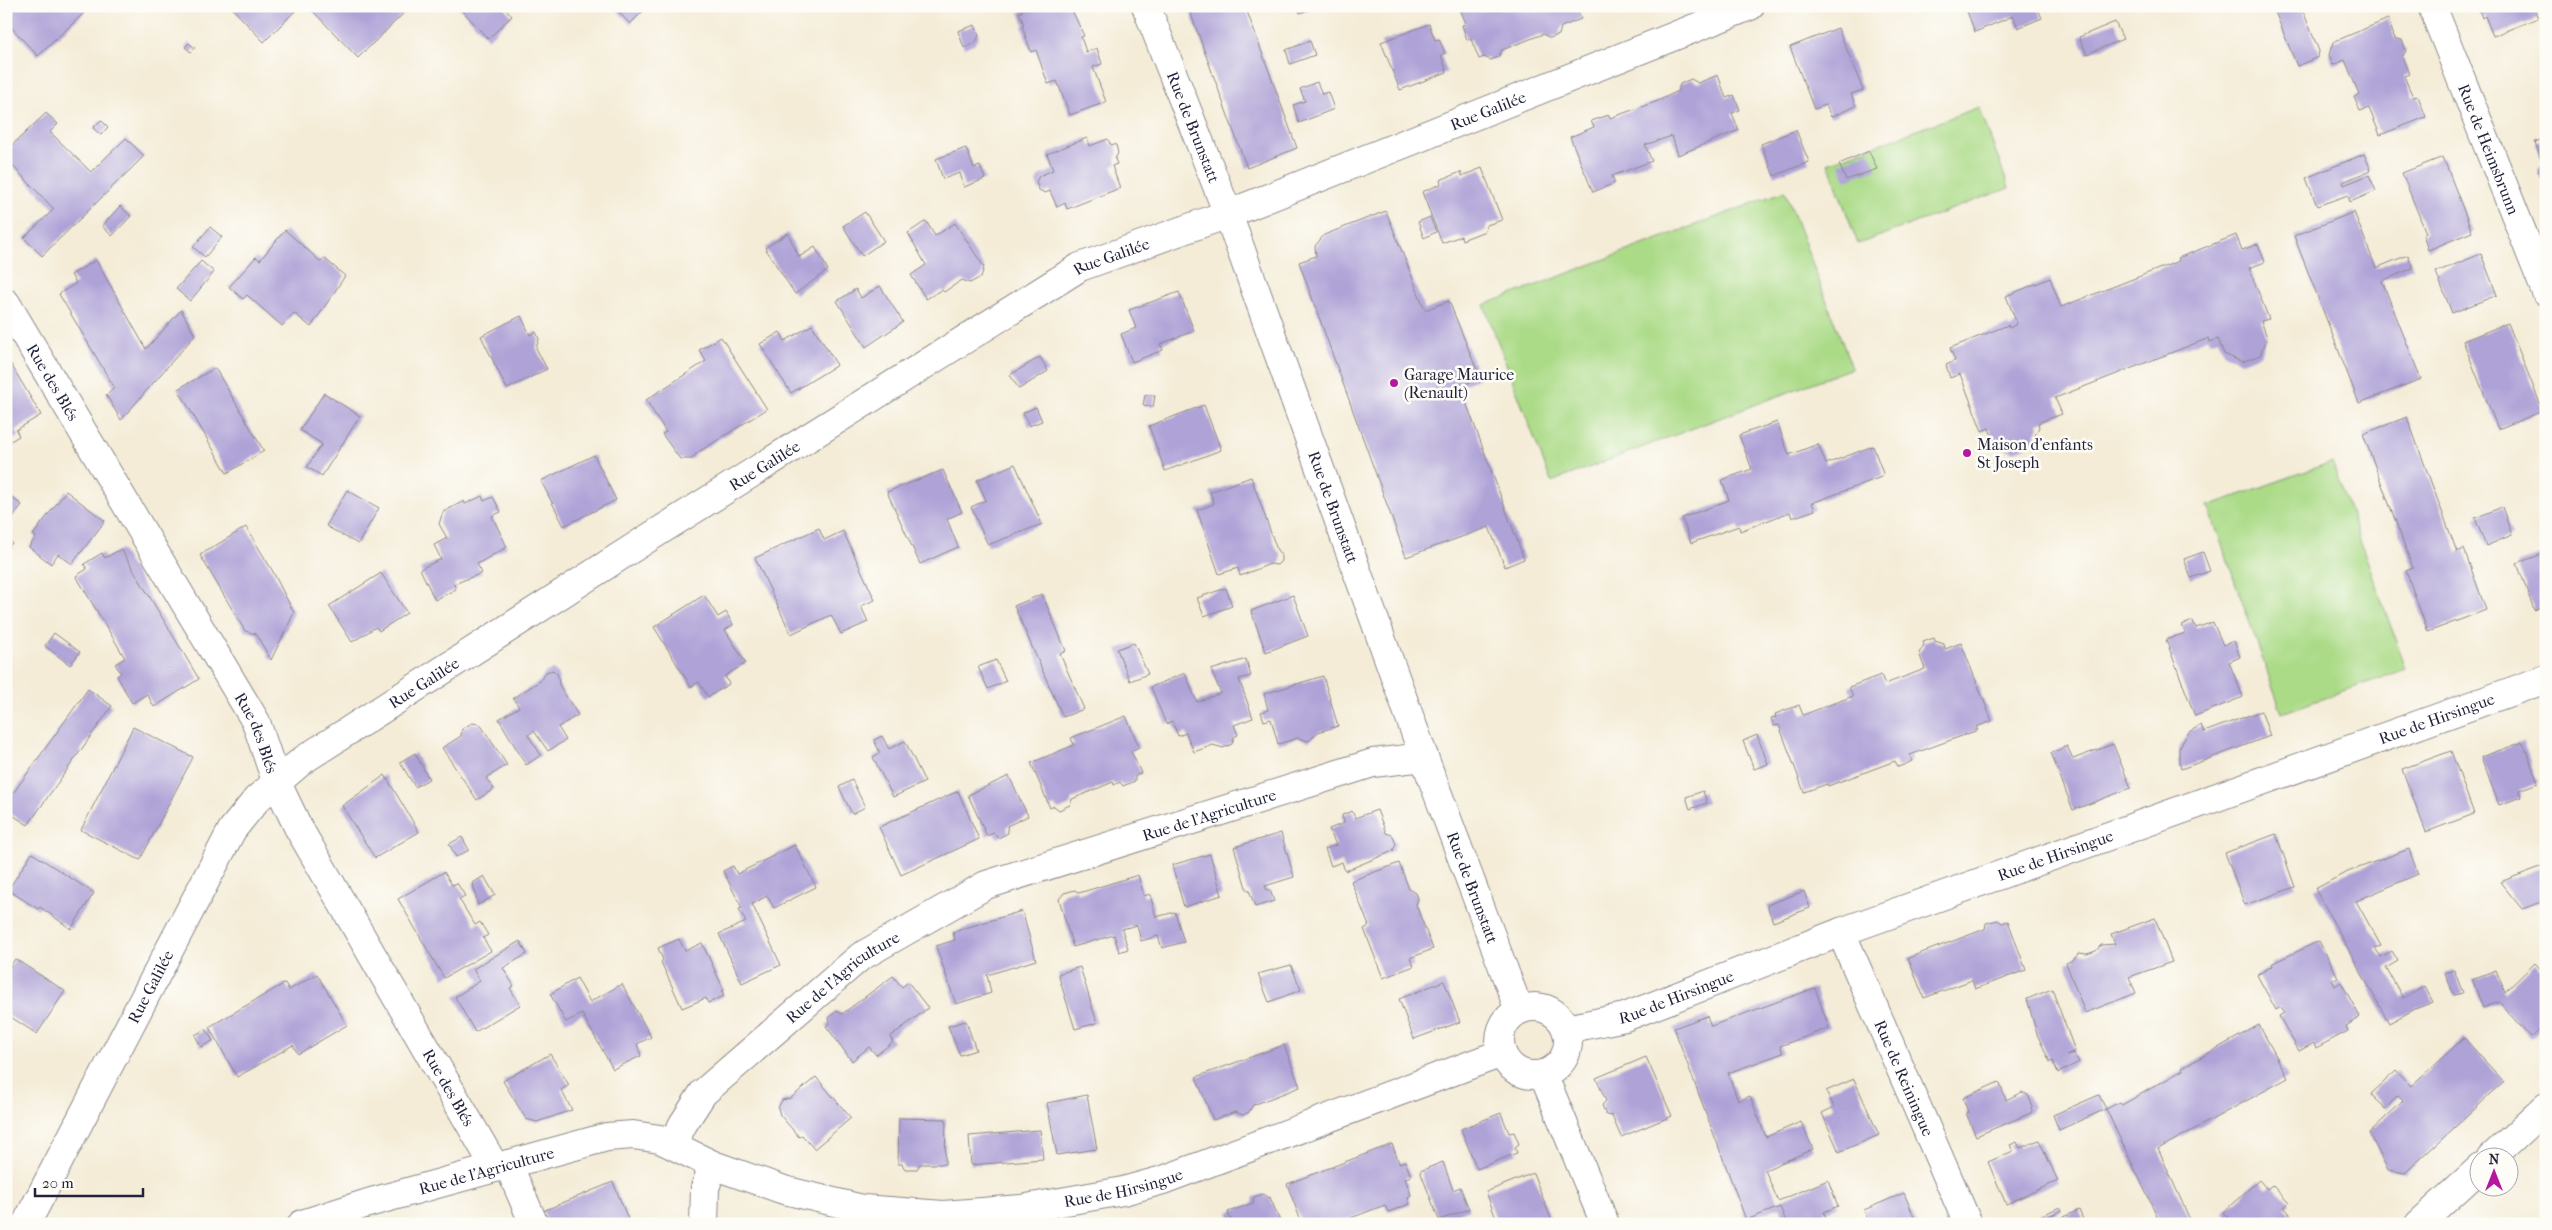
<svg xmlns="http://www.w3.org/2000/svg" width="2552" height="1230" font-family="'IM FELL French Canon',serif">
	<style>
		.green { fill: #acdb88; stroke: #677e62 }
		.building { fill: #aea2d7 }
		.lines { fill: none; stroke-linecap: round; stroke-linejoin: round }
		.minor-casing { stroke: #8b8789; stroke-width: 30 }
		.tertiary-casing { stroke: #8b8789; stroke-width: 30 }
		.minor { stroke: #fff; stroke-width: 28 }
		.tertiary { stroke: #fff; stroke-width: 28 }
		.poi-dot { fill: #b5179e; stroke: #fdfcf7; stroke-width: 2 }
		.labels { text-anchor: middle; dominant-baseline: central; stroke-width: 5; stroke-linejoin: round; paint-order: stroke }
		.street-label { font-size: 16px; fill: #22223b; stroke: #fdfcf7 }
		.poi-label { font-size: 16px; fill: #22223b; stroke: #fdfcf7; text-anchor: start }
	</style>
	<rect width="100%" height="100%" fill="#fdfcf7"/>
	<filter id="ink" filterUnits="userSpaceOnUse"><feTurbulence type="fractalNoise" baseFrequency=".02" numOctaves="2"/><feDisplacementMap in="SourceGraphic" scale="10" xChannelSelector="R" yChannelSelector="G"/><feConvolveMatrix kernelMatrix="1 2 1 2 8 2 1 2 1" color-interpolation-filters="sRGB"/></filter>
	<filter id="wash" filterUnits="userSpaceOnUse"><feTurbulence type="fractalNoise" baseFrequency=".0096" numOctaves="4" result="noise"/><feDisplacementMap in="SourceGraphic" scale="20" xChannelSelector="R" yChannelSelector="G"/><feGaussianBlur stdDeviation="1.12" result="paint"/><feColorMatrix in="noise" values="0 0 0 0 0 0 0 0 0 0 0 0 0 0 0 0 0 1.4 0 .05"/><feComposite in="paint" operator="in"/></filter>
	<g filter="url(#wash)">
		<rect width="100%" height="100%" fill="#f4ecd7"/>
		<path class="green" d="M1979 107 2009 188 1858 244 1828 163Z
			M1785 191 1852 368 1551 482 1484 305Z
			M2332 462 2406 669 2282 713 2208 506Z"/>
		<g id="blocks">
			<path class="building" d="M6 6H80L85 12 38 56 6 22Z
				M230 6H300L264 42Z
				M308 6H411L358 58Z
				M458 6H503L512 16 488 39Z
				M613 6H648L630 24Z
				M1021 6H1070L1084 36 1081 37 1086 52 1097 48 1102 64 1093 67 1106 102 1070 115 1057 81 1048 84 1036 50 1031 52 1022 26 1024 25 1019 12H1022Z
				M1188 6H1245L1297 148 1247 168Z
				M1297 6H1317L1300 13Z
				M1473 6H1576L1581 19 1561 27 1559 35 1550 38 1543 34 1502 50 1498 57 1491 60 1484 57 1479 59 1471 39 1467 40 1462 25 1466 24 1461 11Z
				M1965 6H2035L2037 7 2042 18 2018 28 2013 16 1975 32Z
				M2279 6H2301L2319 51 2318 57 2297 66 2274 9Z
				M2478 6H2533L2538 18 2493 36 2485 16 2482 18Z
				M2388 19 2395 39 2402 40 2406 51 2402 57 2409 74 2404 76 2413 97 2418 96 2426 117 2380 135 2369 108 2360 111 2354 97 2359 94 2345 60 2333 65 2329 55 2333 42Z
				M2115 22 2123 39 2087 54 2079 37Z
				M1429 24 1435 40 1439 39 1445 53 1441 55 1447 72 1400 90 1381 42Z
				M975 25 979 36 975 43 964 48 958 31Z
				M1838 28 1863 90 1851 94 1856 106 1831 117 1826 105 1814 109 1790 47Z
				M1310 41 1315 55 1290 64 1286 50Z
				M189 43 195 48 191 52 185 47Z
				M1718 75 1726 98 1734 95 1740 110 1732 113 1739 130 1678 155 1672 136 1645 145 1652 161 1612 176 1615 183 1593 192 1570 137 1594 127 1591 121 1609 115 1610 118 1658 101 1678 91 1680 84 1691 79 1698 83Z
				M1317 82 1322 94 1328 92 1334 109 1299 123 1293 105 1305 101 1300 89Z
				M46 113 58 124 50 132 91 172 126 138 144 156 42 256 24 238 54 209 6 159V151Z
				M101 120 108 127 101 135 93 128Z
				M1796 130 1809 162 1774 176 1761 144Z
				M1087 138 1090 146 1108 139 1110 144 1116 145 1118 153 1115 159 1117 164 1112 166 1120 188 1067 209 1065 203 1057 207 1050 191 1045 193 1039 190 1036 182 1039 176 1053 170 1047 154Z
				M2546 138V181L2542 179 2538 171 2542 163 2535 142Z
				M966 148 974 168 980 166 985 179 964 187 960 173 943 179 936 159Z
				M1869 151 1877 169 1846 180 1839 164Z
				M2364 154 2371 170 2343 182 2344 185 2369 175 2376 191 2350 202 2348 195 2317 206 2306 178Z
				M2443 157 2472 232 2428 250 2423 235 2426 233 2402 173Z
				M1482 168 1502 220 1487 225 1485 231 1462 240 1461 236 1442 243 1422 192 1441 184 1440 180 1461 172 1462 176Z
				M120 206 131 216 112 236 102 226Z
				M1386 211 1425 310 1449 301 1480 378 1460 386 1524 559 1505 567 1489 527 1406 557 1299 262 1316 256 1315 246 1324 235Z
				M865 212 884 241 862 256 843 226Z
				M2354 212 2376 268 2408 255 2413 268 2382 281 2421 379 2359 403 2294 236Z
				M1430 217 1436 232 1424 238 1418 222Z
				M926 221 935 236 955 223 984 267 981 277 970 283 962 280 944 292 942 290 926 299 911 275 926 265 908 233Z
				M210 227 222 237 205 257 193 247Z
				M285 230 321 262 324 258 345 276 311 327 294 313 282 326 247 295 243 299 229 287 256 257 260 260Z
				M788 233 799 257 815 247 828 270 795 294 765 248Z
				M2236 235 2242 250 2258 244 2265 262 2249 268 2269 319 2261 321 2267 337 2260 355 2242 362 2224 354 2218 339 2210 342 2209 338 2055 398 2062 414 2038 423 2039 427 2031 444 2014 452 1995 444 1989 428 1982 431 1960 374 1950 378 1946 365 1955 361 1950 348 2008 325 2009 328 2017 324 2006 296 2050 278 2061 307 2179 261 2178 258Z
				M2481 254 2497 295 2452 313 2436 272Z
				M96 260 146 349 181 310 195 335 121 420 106 395 114 387 59 294 76 283 71 275Z
				M201 261 214 272 190 301 176 289Z
				M880 286 903 322 866 347 837 301 856 289 861 298Z
				M1179 292 1194 331 1160 344 1163 350 1132 362 1121 334 1136 328 1129 310Z
				M521 316 530 335 536 332 539 339 536 348 547 369 507 389 481 336Z
				M2508 323 2543 411 2498 429 2463 341Z
				M812 325 837 365 791 393 760 344 780 332 785 341Z
				M721 337 767 409 697 453 692 459H680L662 434 666 432 646 400 706 361 699 350Z
				M6 356 41 415 16 430 19 436 6 444Z
				M1040 357 1048 371 1019 389 1010 375Z
				M215 368 264 451 227 473 178 389Z
				M324 393 360 416 322 476 307 467 322 444 300 430Z
				M1145 395 1155 396 1153 407 1143 405Z
				M1204 405 1221 450 1165 471 1149 426Z
				M1036 407 1042 421 1029 426 1023 413Z
				M2407 417 2457 552 2464 549 2486 610 2428 632 2406 571 2413 568 2363 434Z
				M1777 422 1789 455 1818 444 1826 464 1873 446 1884 476 1812 503 1815 510 1792 518 1790 512 1740 531 1739 526 1691 543 1682 518 1729 500 1722 480 1752 469 1739 435Z
				M594 455 616 500 564 526 541 481Z
				M1015 464 1042 524 988 545 971 507 986 500 977 480Z
				M943 470 962 512 947 519 958 547 920 564 887 492Z
				M1251 477 1277 550 1281 555V561L1277 565 1270 564 1240 576 1238 568 1219 574 1197 510 1214 504 1210 492Z
				M347 490 379 508 358 544 326 526Z
				M66 491 105 521 72 564 58 554 51 564 29 547 36 537 33 535Z
				M6 493 22 505 6 525Z
				M482 496 484 501 493 497 501 512 492 516 507 547 477 564 482 573 454 584 456 589 435 600 420 569 441 559 434 545 447 538 439 524 443 512 464 501 465 504Z
				M2502 507 2512 535 2486 546 2475 518Z
				M246 527 272 570 294 613 271 660 256 634 245 631 200 555Z
				M819 528 824 540 843 531 875 600 861 606 868 622 841 634 831 615 791 634 755 558Z
				M6 538 12 543 6 551Z
				M121 549 199 679 154 707 147 694 132 703 117 676 121 673 115 664 125 658 76 576 87 569 84 564 102 553 105 558Z
				M2203 552 2210 571 2191 578 2184 559Z
				M2546 553V606L2534 610 2517 563Z
				M381 573 407 613 379 631 376 627 352 642 329 606Z
				M1226 588 1232 606 1204 616 1197 598Z
				M1042 594 1066 651 1060 654 1084 709 1063 717 1014 606Z
				M704 595 718 617 726 612 733 625 725 630 746 663 725 676 729 684 708 697 699 682 691 687 654 627Z
				M1293 595 1308 636 1266 652 1251 611Z
				M2193 621 2196 628 2213 622 2223 645 2234 641 2240 657 2229 662 2243 697 2195 716 2166 640 2185 633 2182 625Z
				M54 633 80 652 70 665 45 646Z
				M1934 638 1935 641 1944 644 1945 649 1961 643 1992 721 1976 727 1978 730 1910 755 1912 761 1906 764 1898 767 1895 761 1828 786 1827 784 1804 792 1779 725 1774 726 1771 718 1776 717 1775 714 1799 705 1803 715 1853 696 1849 687 1881 675 1885 684 1925 669 1919 653 1924 645 1923 642Z
				M1134 643 1148 674 1130 681 1117 649Z
				M1246 659 1251 676 1239 679 1253 718 1234 725 1238 735 1234 737 1232 744 1223 748 1213 745 1194 752 1186 733 1178 736 1172 721 1166 724 1151 687 1185 673 1197 702 1221 693 1211 670Z
				M996 660 1006 681 988 689 978 667Z
				M553 670 558 675 559 685 578 715 558 727 566 740 548 751 534 731 528 735 541 755 526 765 499 719 519 707 513 698 540 681 546 672Z
				M1323 676 1338 726 1318 732 1309 741 1298 738 1278 744 1271 719 1264 721 1261 712 1268 710 1264 694Z
				M88 689 112 706 28 825 6 811V803Z
				M2261 711 2270 736 2181 769 2179 762V748L2189 732 2201 725 2204 732Z
				M1126 716 1139 747 1131 751 1141 773 1135 776V781L1123 786 1120 782 1114 785 1113 782 1072 799 1070 805 1059 810 1054 806 1050 808 1031 763 1074 745 1071 738Z
				M2546 716V728L2542 718Z
				M472 723 480 724 507 765 486 778 494 789 477 800 442 748 461 736 462 729Z
				M133 727 193 757 140 860 81 830Z
				M1757 735 1768 764 1754 769 1743 741Z
				M882 736 889 749 905 741 925 782 893 797 873 757 880 753 874 740Z
				M2523 742 2538 783 2519 790 2521 797 2499 805 2481 757Z
				M2113 744 2131 788 2073 810 2051 753 2067 746 2073 759Z
				M2451 751 2474 814 2426 832 2402 769Z
				M415 753 429 779 415 787 400 762Z
				M385 775 419 832 375 858 342 806Z
				M1009 776 1028 816 1007 826 1008 833 998 838 993 833 987 836 968 795Z
				M852 780 865 807 852 814 839 787Z
				M958 791 979 839 901 875 879 827Z
				M1703 791 1707 803 1690 809 1686 797Z
				M1377 810 1386 833 1392 835 1396 844 1393 851 1345 871 1342 862 1331 866 1325 849 1336 845 1329 829 1344 823 1342 815 1352 811 1355 818Z
				M1281 833 1294 877 1265 886 1267 890H1270L1274 901 1255 907 1249 890 1247 891 1234 847Z
				M2276 834 2295 887 2245 905 2225 853Z
				M462 837 469 850 456 857 449 844Z
				M795 845 816 887 774 908 767 896 752 904 781 965 742 983 719 934 746 922 739 909 742 908 723 871 733 866 737 874Z
				M2409 849 2418 874 2356 901 2381 946 2375 948 2381 957 2392 951 2398 961 2386 968 2403 998 2425 987 2433 1002 2415 1009 2389 1023 2315 889 2345 873Z
				M32 853 94 893 71 929 40 907 38 909 8 890Z
				M1210 854 1222 895 1184 907 1172 865Z
				M1399 863 1409 889 1416 893 1418 898 1416 905 1433 949 1410 958 1414 966 1383 978 1364 929 1369 926 1351 881Z
				M2546 865V900L2522 909 2500 882Z
				M444 872 452 885 457 883 465 896 459 899 475 925 480 922 488 935 483 938 491 951 444 978 398 899Z
				M1138 875 1144 896 1150 894 1156 917 1175 912 1184 942 1162 948 1158 936 1141 941 1137 925 1122 929 1128 949 1119 952 1114 935 1073 947 1059 899 1064 893 1075 890 1079 893Z
				M484 876 495 895 478 905 473 883Z
				M1804 891 1810 908 1773 922 1767 905Z
				M1022 911 1036 960 987 975 991 993 956 1004 936 946 955 940 953 933 962 929Z
				M2155 918 2172 962 2129 977 2136 993 2085 1013 2066 963 2073 960 2079 953 2087 954 2096 951 2101 945 2115 944 2111 934Z
				M1998 920 2002 923 2008 921 2026 970 1975 989 1972 980 1924 998 1908 958 1985 929 1986 923Z
				M679 939 685 951 702 943 724 990 722 991 724 996 708 1003 706 998 682 1008 661 962 663 960 658 948Z
				M520 941 527 954 503 968 514 986 510 988 520 1005 475 1032 455 997 480 981 473 969Z
				M2319 941 2338 977 2332 980 2335 986 2341 982 2360 1017 2346 1026 2348 1031 2316 1048 2314 1043 2299 1051 2279 1016 2284 1013 2281 1007 2276 1010 2257 975 2272 966 2271 964Z
				M15 959 65 991 37 1034 6 1014V973Z
				M2535 963 2546 975V1024L2531 1038 2499 1002 2483 1008 2472 979 2496 970 2505 992Z
				M1291 965 1301 990 1269 1002 1258 974Z
				M1080 967 1097 1023 1075 1029 1058 974Z
				M2454 970 2463 993 2454 995 2445 973Z
				M317 974 347 1025 298 1054 293 1045 237 1077 209 1027 285 983 289 990Z
				M893 976 902 987 908 982 928 1008 890 1037 893 1042 876 1055 869 1047 852 1061 826 1026 830 1023 829 1017 837 1011 842 1014Z
				M577 978 590 1002 622 984 651 1037 637 1044 641 1056 613 1069 582 1014 566 1022 550 994Z
				M1444 981 1460 1022 1414 1039 1399 999Z
				M1815 988 1829 1028 1780 1046 1783 1053 1728 1073 1738 1101 1750 1096 1766 1137 1801 1122 1813 1149 1765 1170 1778 1201 1828 1180 1838 1206 1824 1212 1828 1224H1787L1780 1207 1746 1220 1674 1028 1707 1016 1711 1026Z
				M2052 989 2075 1051 2066 1055 2073 1053 2079 1062 2058 1073 2053 1061 2050 1062 2037 1034 2027 999Z
				M966 1021 976 1050 960 1055 948 1026Z
				M2259 1025 2288 1078 2158 1149 2192 1224H2161L2106 1109 2120 1102 2122 1105 2183 1070 2182 1068Z
				M206 1029 213 1041 201 1047 195 1035Z
				M2464 1038 2504 1082 2405 1173 2388 1170 2369 1133 2403 1101 2398 1096 2385 1109 2371 1094 2396 1071 2411 1086Z
				M1284 1045 1300 1087 1253 1105 1249 1112 1243 1115 1235 1112 1213 1120 1196 1077Z
				M550 1054 569 1085 561 1090 572 1110 537 1122 526 1119 503 1081Z
				M1646 1057 1672 1116 1621 1137 1612 1116 1606 1115 1602 1105 1606 1101 1596 1078Z
				M816 1077 851 1118 814 1149 802 1135 799 1137 780 1115 778 1108 782 1100 791 1098Z
				M1854 1079 1879 1135 1839 1152 1822 1113 1834 1107 1826 1091Z
				M1999 1082 2006 1100 2022 1092 2028 1095 2033 1107 2031 1113 1976 1136 1966 1113 1968 1112 1963 1098Z
				M1087 1095 1097 1149 1057 1155 1047 1103Z
				M2099 1095 2106 1109 2059 1130 2053 1115Z
				M1501 1113 1509 1133 1514 1132 1519 1144 1515 1147 1517 1153 1477 1169 1461 1129Z
				M899 1118 946 1119 945 1164H920L917 1169H905L902 1164H898Z
				M1040 1130 1043 1159 971 1165 969 1136Z
				M2039 1140 2058 1181 2006 1204 1988 1162 2013 1151 2010 1145 2017 1142 2020 1148Z
				M1392 1144 1399 1163 1405 1161 1411 1176 1405 1178 1411 1195 1408 1197 1410 1204 1388 1212 1385 1205 1335 1224H1302L1287 1184Z
				M1443 1162 1453 1190 1460 1187 1469 1209 1439 1220 1420 1171Z
				M1533 1173 1553 1224H1498L1486 1192Z
				M2259 1180 2267 1189 2272 1185 2289 1203 2284 1207 2299 1224H2234L2223 1212Z
				M613 1182 630 1224H548L543 1211Z
				M1904 1193 1917 1224H1869L1864 1210Z
				M1263 1194 1268 1198 1270 1197 1281 1224H1232L1228 1212 1253 1203 1254 1197Z
				M2060 1207 2062 1210 2032 1224 2030 1220Z
				M2079 1210 2085 1224H2047Z
				M1190 1221 1195 1224H1180V1223Z"/>
		</g>
	</g>
	<g filter="url(#ink)">
		<use href="#blocks" fill-opacity="0" stroke="#8b8789" stroke-width="1"/>
		<g class="lines">
			<defs>
				<g id="minor">
					<path id="s1" d="M1146 6 1228 214 1424 757 1519 1010"/>
					<path id="s2" d="M2432 6 2546 292"/>
					<path id="s3" d="M6 303 256 722 276 781 298 827 495 1167"/>
					<path id="s4" d="M1841 932 1968 1224"/>
					<circle cx="1534" cy="1041" r="34"/>
					<path id="s5" d="M1566 1029 1625 1017 1841 932 2546 679"/>
					<path d="M1543 1074 1605 1224"/>
					<path id="s6" d="M673 1144 683 1124 703 1093 860 957 986 885 1373 763 1424 757"/>
					<path d="M508 1164 534 1224"/>
					<path id="s7" d="M26 1224 232 830 257 799 303 760 650 537 1080 267 1228 214 1750 6"/>
					<path id="s8" d="M302 1224 368 1203 607 1137 633 1135 660 1139 713 1165 784 1190 863 1209 943 1215 1021 1209 1123 1191 1163 1180 1502 1053"/>
					<path d="M704 1224 705 1188 713 1165"/>
				</g>
				<path id="tertiary" d="M2491 1158 2546 1107
					M2419 1224 2480 1168"/>
			</defs>
			<use href="#minor" class="minor-casing"/>
			<use href="#tertiary" class="tertiary-casing"/>
			<use href="#minor" class="minor"/>
			<use href="#tertiary" class="tertiary"/>
		</g>
	</g>
	<g class="poi-dot">
		<circle cx="1394" cy="383" r="5"/>
		<circle cx="1967" cy="453" r="5"/>
	</g>
	<g class="labels">
		<g class="street-label">
			<text stroke="none"><textPath href="#s7" startOffset="1902">Rue Galilée</textPath></text>
			<text stroke="none"><textPath href="#s1" startOffset="130">Rue de Brunstatt</textPath></text>
			<text stroke="none"><textPath href="#s2" startOffset="154">Rue de Heimsbrunn</textPath></text>
			<text stroke="none"><textPath href="#s7" startOffset="1498">Rue Galilée</textPath></text>
			<text stroke="none"><textPath href="#s3" startOffset="92">Rue des Blés</textPath></text>
			<text stroke="none"><textPath href="#s7" startOffset="1092">Rue Galilée</textPath></text>
			<text stroke="none"><textPath href="#s1" startOffset="535">Rue de Brunstatt</textPath></text>
			<text stroke="none"><textPath href="#s7" startOffset="688">Rue Galilée</textPath></text>
			<text stroke="none"><textPath href="#s5" startOffset="925">Rue de Hirsingue</textPath></text>
			<text stroke="none"><textPath href="#s3" startOffset="498">Rue des Blés</textPath></text>
			<text stroke="none"><textPath href="#s6" startOffset="646">Rue de l'Agriculture</textPath></text>
			<text stroke="none"><textPath href="#s5" startOffset="520">Rue de Hirsingue</textPath></text>
			<text stroke="none"><textPath href="#s1" startOffset="940">Rue de Brunstatt</textPath></text>
			<text stroke="none"><textPath href="#s6" startOffset="241">Rue de l'Agriculture</textPath></text>
			<text stroke="none"><textPath href="#s7" startOffset="268">Rue Galilée</textPath></text>
			<text stroke="none"><textPath href="#s5" startOffset="115">Rue de Hirsingue</textPath></text>
			<text stroke="none"><textPath href="#s4" startOffset="159">Rue de Reiningue</textPath></text>
			<text stroke="none"><textPath href="#s3" startOffset="902">Rue des Blés</textPath></text>
			<text stroke="none"><textPath href="#s8" startOffset="192">Rue de l'Agriculture</textPath></text>
			<text stroke="none"><textPath href="#s8" startOffset="849">Rue de Hirsingue</textPath></text>
		</g>
		<g class="poi-label">
			<text x="1404" y="374">Garage Maurice<tspan x="1404" dy="18">(Renault)</tspan></text>
			<text x="1977" y="444">Maison d'enfants<tspan x="1977" dy="18">St Joseph</tspan></text>
		</g>
	</g>
	<rect width="2552" height="1230" fill="none" stroke="#fdfcf7" stroke-width="25"/>
	<g transform="translate(2494 1172)"><circle r="24" fill="#fdfcf7" stroke="#a5a5ac"/>
	<path d="M0-4L9 19L0 12L-9 19Z" fill="#b5179e"/>
	<text y="-8" font-size="14" font-weight="bold" text-anchor="middle" fill="#22223b">N</text>
	</g>
	<path d="M35 1188v8h108v-8" fill="none" stroke="#22223b" stroke-width="2.5"/>
	<text x="42" y="1188" font-size="15" fill="#22223b" stroke="#fdfcf7" stroke-width="4" paint-order="stroke">20 m</text>
</svg>
